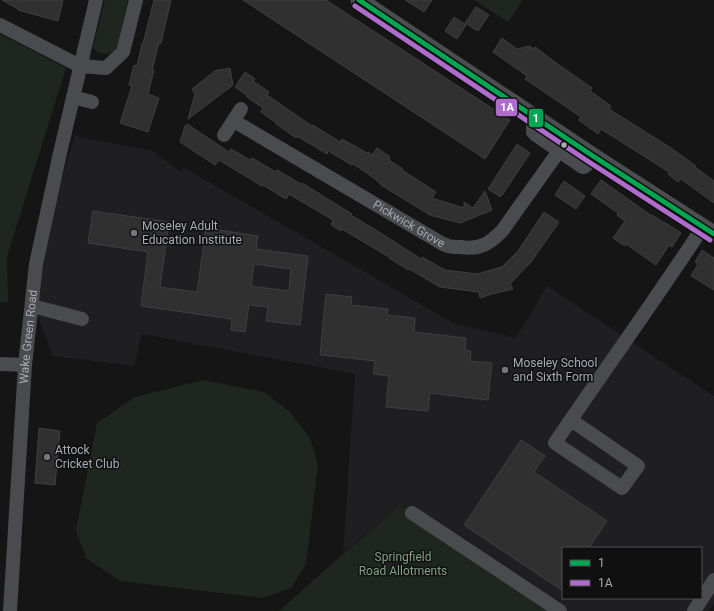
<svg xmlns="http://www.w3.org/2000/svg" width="714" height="611" font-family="Roboto,sans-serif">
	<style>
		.built { fill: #1f1f21; fill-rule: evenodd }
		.green { fill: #1f2620 }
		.building { fill: #303031; stroke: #3e3f42; fill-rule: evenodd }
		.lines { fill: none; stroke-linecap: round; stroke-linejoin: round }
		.minor { stroke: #4a4b4e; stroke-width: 14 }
		.major { stroke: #4c4d50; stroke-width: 17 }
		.bus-1-casing { stroke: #101011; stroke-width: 8 }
		.bus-2-casing { stroke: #101011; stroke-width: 8 }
		.bus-1 { stroke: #00a651; stroke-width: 5 }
		.bus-2 { stroke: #b06ccc; stroke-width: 5 }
		.bus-dot { fill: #a7abb6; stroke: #101011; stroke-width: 1.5 }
		.poi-dot { fill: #74767e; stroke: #101011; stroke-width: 1.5 }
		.labels { text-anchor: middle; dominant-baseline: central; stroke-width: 3; stroke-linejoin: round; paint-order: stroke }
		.street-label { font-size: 12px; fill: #a7abb6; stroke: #101011 }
		.poi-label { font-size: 12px; fill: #a7abb6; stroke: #101011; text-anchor: start }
		.park-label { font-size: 12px; fill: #7fa081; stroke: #101011 }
		.line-badge { stroke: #101011; stroke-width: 1.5 }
		.badge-label { font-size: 11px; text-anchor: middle; font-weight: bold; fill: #fff }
	</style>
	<rect width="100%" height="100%" fill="#151516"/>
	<path class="built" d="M75 136 153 151 181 172 183 167 455 324 516 338 547 286 714 396V605L708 611H556L400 505 343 553 355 374 142 334 134 366 53 356 36 311 38 265 69 154ZM563 548H701V598H563Z"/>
	<path class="green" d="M105 0H128L116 51 107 54 98 53 93 47Z
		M474 0H523L508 22Z
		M0 34 66 68 7 257 8 303 0 302Z
		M203 380 264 392 289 411 310 438 318 465 306 564 291 588 263 598 120 581 86 558 76 530 97 423 135 397Z
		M400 505 556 611H279L343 554Z"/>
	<path class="building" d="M2 0H63L58 21 18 10V9Z
		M154 0H171L161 43H159L152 70H154L148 94 159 98 148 132 120 123 132 86 129 85 134 65 137 66 142 44H143Z
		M243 0H326L510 120 485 159Z
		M405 0H432L424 12Z
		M476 7 489 15 478 31 465 23Z
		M454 17 466 25 457 39 445 31Z
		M502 38 517 49 529 46 534 49 535 47 559 65 592 88 590 91 611 106 609 109 671 148 696 166 695 167 714 181V203L681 179 678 182 668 174 669 172 601 129 598 134 579 120 581 117 525 79 527 76 493 52Z
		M230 68 233 85 188 119 195 94 192 89 215 71Z
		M245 72 255 79 253 81 269 92 267 95 312 126 313 125 340 142 342 139 367 153 368 152 372 155 377 148 389 156 390 161 403 169 402 170 436 192 432 198 464 208V202L473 208 485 191 492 210 460 223 430 215 381 185V184L367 173 353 164 352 165 328 151 327 154 297 136 296 138 275 123V122L261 112 263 108 247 97 248 96 235 87Z
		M187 124 229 152 231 149 250 160 252 158 276 172 277 170 301 184 302 183 352 214 351 215 379 232 421 259 422 257 445 270 477 274 502 267 518 251 544 212 559 222 531 262 510 284 513 289 492 294 480 298 479 292 440 287 409 269 408 270 389 258V257L342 229 341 231 331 225 333 220 289 194 286 199 263 185 262 186 219 160 215 165 180 142 185 126H186Z
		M517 144 530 153 503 194 500 197 488 189Z
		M601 180 652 216V215L663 222H664L681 233 672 247 669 245 656 265 626 244 625 246 613 238 625 221 617 215 618 213 591 194Z
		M564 181 585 196 576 209 555 195Z
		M93 211 169 222 160 287 197 292 206 228 258 236 256 249 308 256 300 325 266 321 268 307 249 305 245 332 231 330 232 319 141 306 148 252 88 243ZM254 264 291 269 289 291 251 286Z
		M702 250 714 258V290L691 276 698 264 695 262Z
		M326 294 352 297 351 305 388 309 387 315 415 318 414 332 466 338 465 350 471 351 470 361 492 363 488 400 430 393 428 411 386 407 389 376 373 374 375 361 320 355Z
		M39 428 60 431 55 485 35 483Z
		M521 440 545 456 534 472 607 521 589 548H563V591L464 525Z"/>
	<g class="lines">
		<g class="minor">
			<path d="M0 25 80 66 106 68 123 52 136 0"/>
			<path d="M73 97 92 102"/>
			<path d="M538 120 533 128V132L536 135 581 166 584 167 588 164 593 156"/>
			<path id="s1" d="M234 121 431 237C436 240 442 244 448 246 452 247 456 247 460 247 480 250 489 244 502 231L559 151"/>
			<path d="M224 135 241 109"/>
			<path d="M32 307H36L82 319"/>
			<path d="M0 364 25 365"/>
			<path d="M571 420 638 466 622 488 555 443C604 371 655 300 703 227"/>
			<path d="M412 513 560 611"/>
			<path id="s2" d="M10 611 25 365 36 264 60 153 96 0"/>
			<path d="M694 611 714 580"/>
		</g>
		<path class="major" d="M359 0 593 156 714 234"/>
		<defs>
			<path id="bus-1" d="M359 0 593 156 714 234"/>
			<path id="bus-2" d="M355 6 589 162 710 240"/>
		</defs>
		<use href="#bus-1" class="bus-1-casing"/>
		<use href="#bus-2" class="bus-2-casing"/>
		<use href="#bus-1" class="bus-1"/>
		<use href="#bus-2" class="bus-2"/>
	</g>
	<circle class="bus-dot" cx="564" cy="145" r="3.5"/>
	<g class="poi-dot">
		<circle cx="134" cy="233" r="4"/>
		<circle cx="505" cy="370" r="4"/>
		<circle cx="47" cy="457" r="4"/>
	</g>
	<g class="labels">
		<g class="street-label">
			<text stroke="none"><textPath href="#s1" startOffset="203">Pickwick Grove</textPath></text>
			<text stroke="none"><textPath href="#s2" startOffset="275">Wake Green Road</textPath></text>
		</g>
		<g class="poi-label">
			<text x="142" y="226">Moseley Adult<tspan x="142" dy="14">Education Institute</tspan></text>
			<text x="513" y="363">Moseley School<tspan x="513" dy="14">and Sixth Form</tspan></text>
			<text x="55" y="450">Attock<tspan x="55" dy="14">Cricket Club</tspan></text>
		</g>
		<g class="park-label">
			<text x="403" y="557">Springfield<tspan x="403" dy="14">Road Allotments</tspan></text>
		</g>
	</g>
	<g class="line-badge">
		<rect x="495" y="98" width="23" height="19" rx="4" fill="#b06ccc"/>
		<rect x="528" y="108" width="16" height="20" rx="4" fill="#00a651"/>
	</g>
	<g class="badge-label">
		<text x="507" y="111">1A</text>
		<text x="536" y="122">1</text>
	</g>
	<rect x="562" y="547" width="140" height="52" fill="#101011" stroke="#4c4e53"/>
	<rect x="570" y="560" width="20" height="6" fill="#00a651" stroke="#4c4e53"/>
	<text x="598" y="567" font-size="12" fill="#a7abb6">1</text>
	<rect x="570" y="580" width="20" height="6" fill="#b06ccc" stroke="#4c4e53"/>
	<text x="598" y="587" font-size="12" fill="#a7abb6">1A</text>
</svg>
